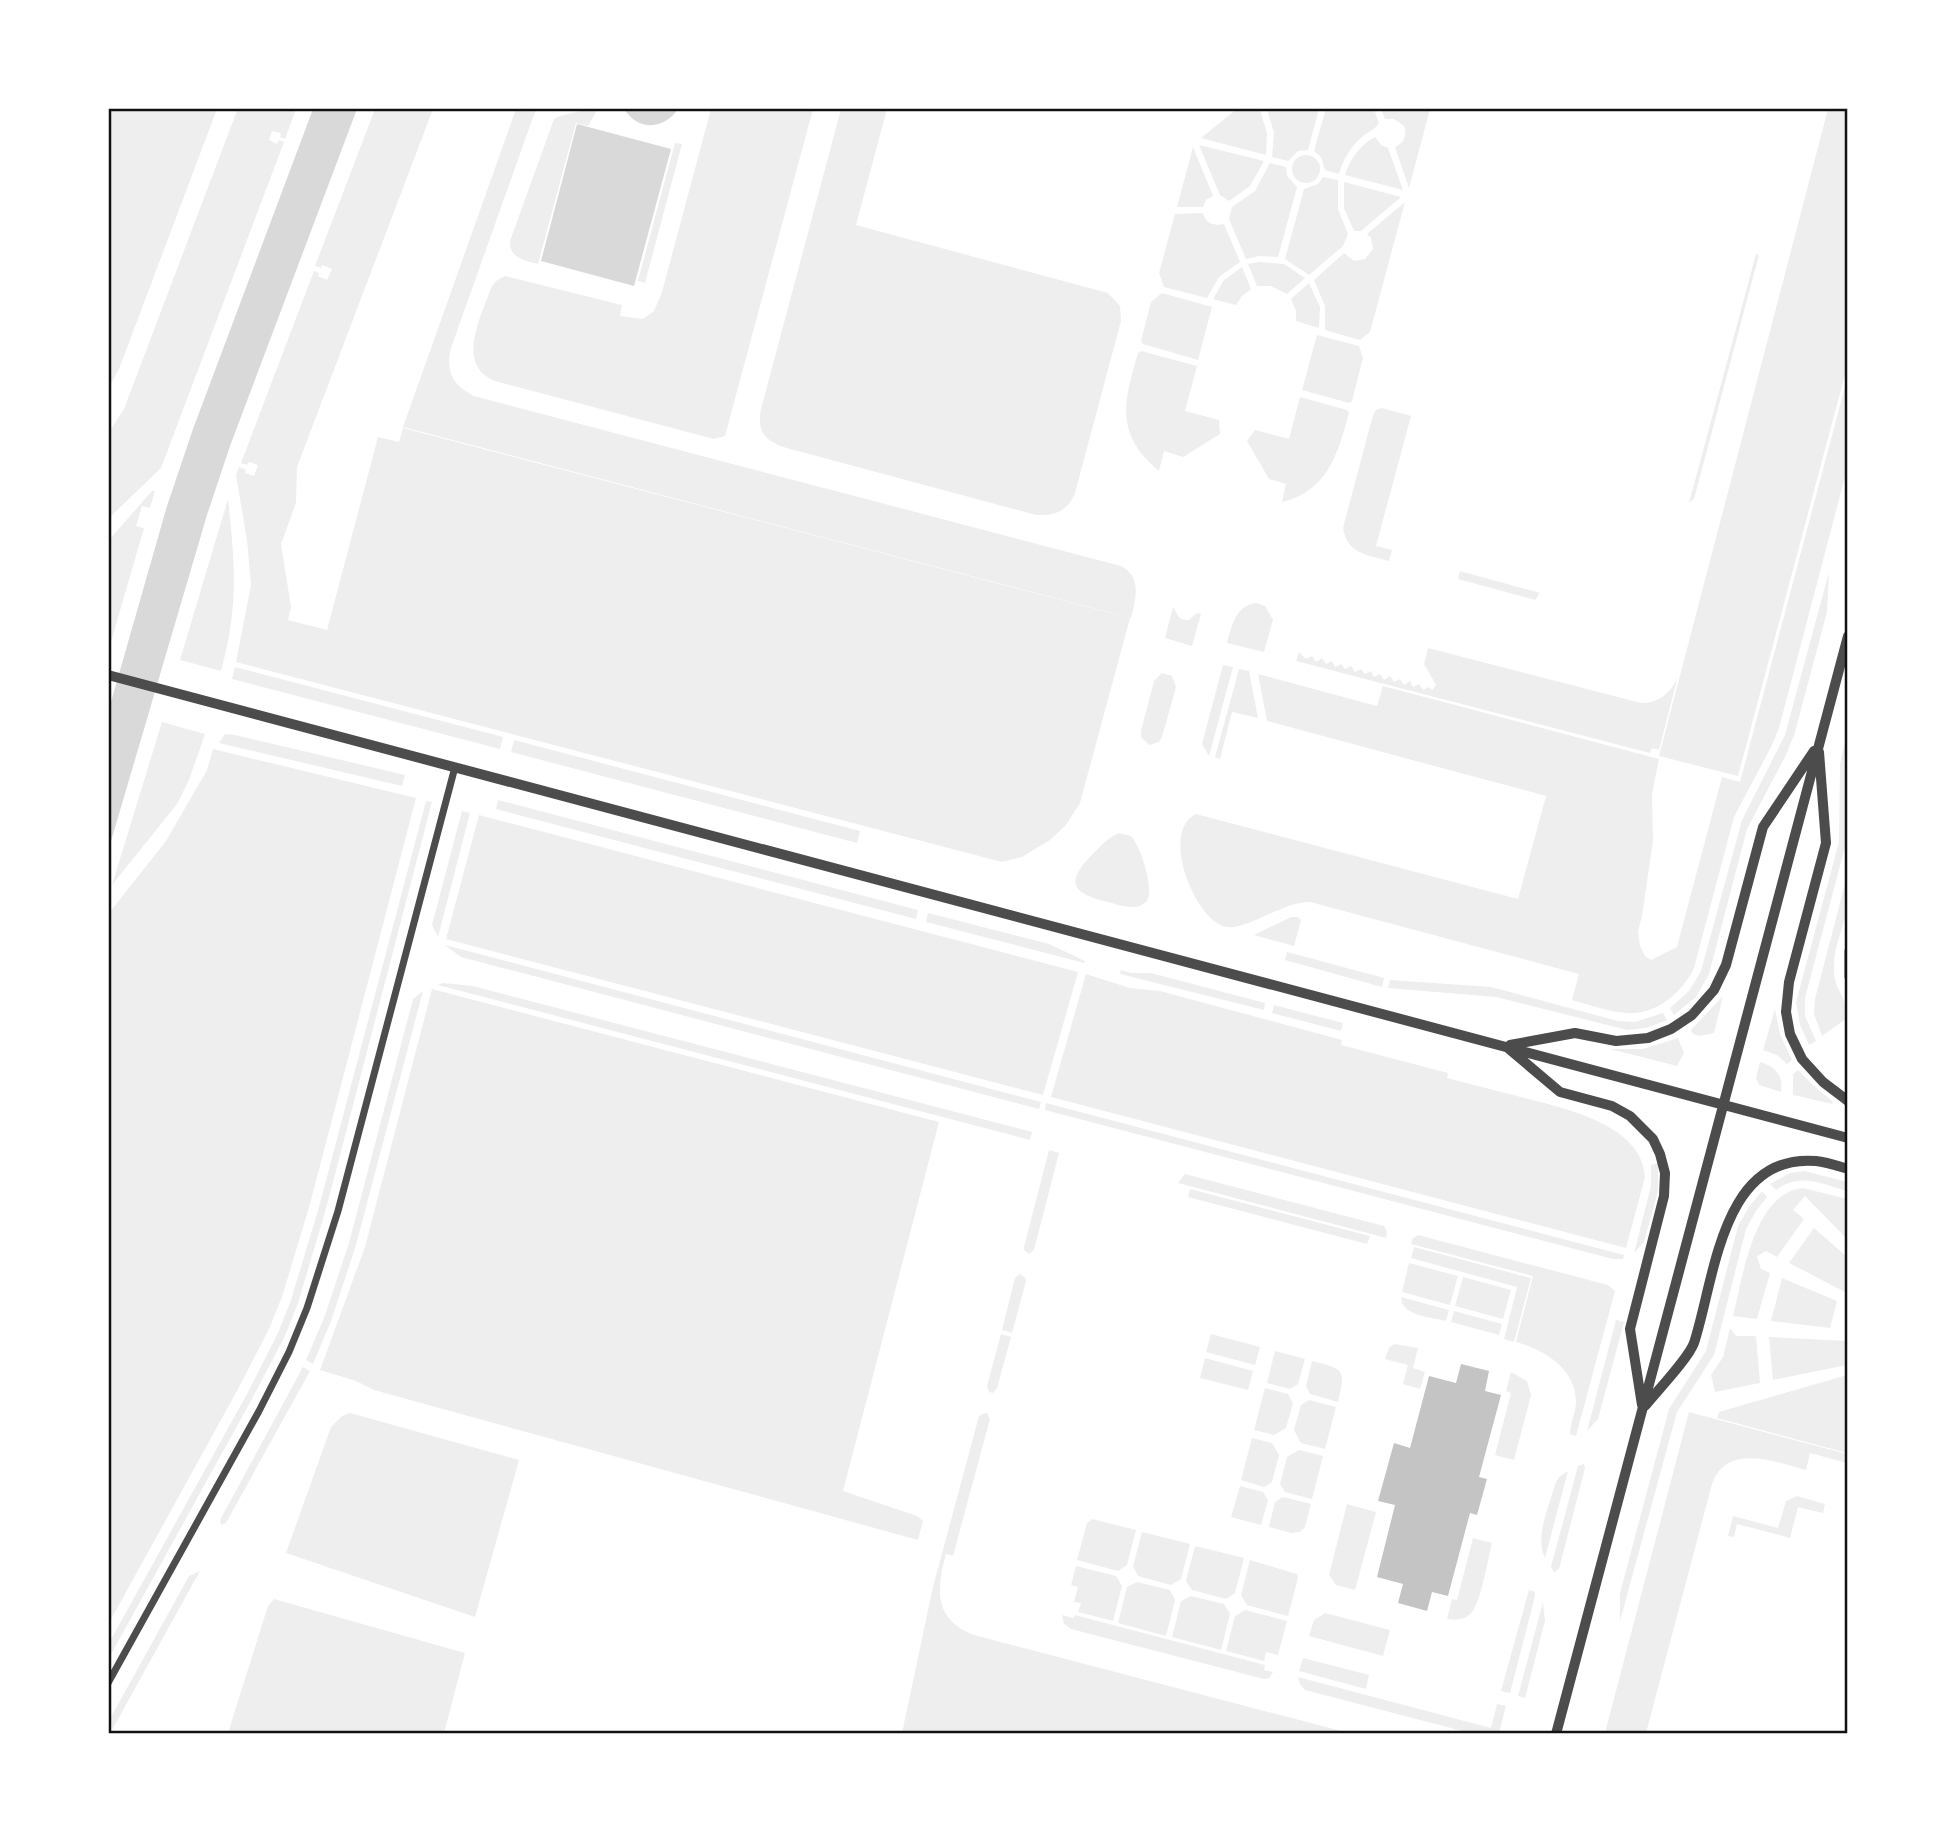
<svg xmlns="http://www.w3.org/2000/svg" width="1956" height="1842" font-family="'Source Sans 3',sans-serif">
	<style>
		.green { fill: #eee }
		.water { fill: #d9d9d9 }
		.building { fill: #c4c4c4 }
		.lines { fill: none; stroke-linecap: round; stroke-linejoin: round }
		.minor { stroke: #4c4c4c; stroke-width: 7 }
		.tertiary { stroke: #4c4c4c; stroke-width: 10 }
		.neatline { fill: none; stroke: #111; stroke-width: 2.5 }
	</style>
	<rect width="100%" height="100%" fill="#fff"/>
	<path class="green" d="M109 108 217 109 119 369 109 387Z
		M238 108 296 109 285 139 280 137 281 133 272 131 269 140 277 144 279 140 284 142 161 468 109 518V432L124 409Z
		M1238 108 1260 109 1267 134 1266 155 1201 138Z
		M1326 108 1374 109 1379 123C1375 130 1367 132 1361 138 1350 147 1343 160 1339 174L1325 170 1321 157 1314 151Z
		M375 109H433L297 467 296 503 281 544 291 607 288 620 327 630 378 437 399 442 403 428 1130 618 1080 803 1066 825 1050 840 1022 857 1002 862 236 662 251 585 247 540 236 475 239 467 246 470 245 473 254 476 258 465 249 462 247 465 241 463 314 271 319 273 318 276 327 280 332 269 322 265 321 268 315 266Z
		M516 109H536L451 348C445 371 453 386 474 396L1121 566C1142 577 1136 599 1131 618L403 427Z
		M587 109H594L596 112 588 126 576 123 538 264C524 260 509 258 510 241L554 119C560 114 578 113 587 109Z
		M711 109H813L725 436 714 439 495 381C455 365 481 317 491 288L496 281 505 276 622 305 620 316 643 319 654 311 662 292Z
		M841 109H887L856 225 1108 293 1120 306 1121 321 1075 493C1068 511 1055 516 1036 515L783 447C763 439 757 430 761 409Z
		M1267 109H1319L1308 150 1298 151 1288 161 1272 157 1274 133Z
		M1381 109H1430L1409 188 1395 147C1404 143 1407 136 1404 126L1394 119H1385Z
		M1828 109H1847V367L1738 776 1659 756Z
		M1375 137 1381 145 1388 148 1403 190 1345 175C1350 159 1360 145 1375 137Z
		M675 143 682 144 645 283 638 281Z
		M1199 145 1264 161 1250 186 1229 201 1220 195Z
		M1193 147 1213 196 1206 200 1203 207H1177Z
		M1292 169a14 14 0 1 1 28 0a14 14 0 1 1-28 0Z
		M1270 163 1286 167 1287 176 1297 187 1278 257 1259 256 1246 259 1229 219 1232 207 1255 191Z
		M1323 177 1338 180V209L1348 234 1343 246 1309 275 1285 259 1304 189 1318 184Z
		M1344 182 1401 197 1361 231H1354L1344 208Z
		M1405 202 1370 332 1360 340 1325 330V306L1314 280 1344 253 1354 261 1365 259 1373 249 1371 238 1367 234Z
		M1203 213C1206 224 1214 226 1224 224L1240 262 1219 277 1207 298 1164 287 1159 273 1175 214Z
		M1756 254 1759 255 1694 499 1689 503Z
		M1259 262 1284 264 1305 278 1287 294 1271 286H1257L1248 264Z
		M1242 267 1251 289 1242 296 1236 305 1213 299 1224 280Z
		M1309 283 1320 307 1319 328 1296 321V311L1291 299Z
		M1162 293 1212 307 1198 360 1143 344 1141 341 1151 302Z
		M1317 335 1359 346 1363 358 1352 401 1349 403 1302 390Z
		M1141 351 1197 366 1185 411 1219 420 1220 434 1183 457 1164 451 1159 471C1114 434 1124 401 1138 353Z
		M1847 379V469L1779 728 1772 745 1734 817 1694 968C1682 993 1656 1015 1627 1013 1609 1012 1590 1005 1572 1000L1579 974 1310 902C1285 901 1244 931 1227 927 1195 922 1159 831 1196 814L1518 899 1546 796 1267 721 1258 674 1377 706 1383 686 1659 759 1652 794 1653 841 1642 916 1638 931 1640 946 1645 956 1651 960 1677 947 1722 777 1740 782Z
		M1300 397 1347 410 1349 413C1338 453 1328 491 1282 502L1286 484 1269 479 1247 441 1255 430 1289 439Z
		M1382 408 1411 416 1376 546 1392 550 1389 561C1368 555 1347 554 1343 528L1373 415 1376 410Z
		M152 491H155L150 508 142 506 136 526 144 528 111 642 109 641V540Z
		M228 499C235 564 239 605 221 671L180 660Z
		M1460 571 1540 593 1535 600 1458 579Z
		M1829 572 1827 612 1795 732 1787 753 1747 829 1709 974 1696 997 1674 1015 1670 1008 1689 991 1701 971 1742 820 1785 735Z
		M1256 603 1265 606 1273 620 1264 652 1227 643C1231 627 1236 605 1256 603Z
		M1173 607C1178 614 1177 620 1189 620L1197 613 1201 614 1192 646 1165 638Z
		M1428 648 1641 703C1658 703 1668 695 1677 680L1659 750 1652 748 1650 753 1296 661 1299 652 1306 659 1312 656 1316 662 1322 658 1326 664 1332 661 1335 667 1341 664 1345 669 1351 666 1355 672 1361 669 1365 674 1371 671 1374 677 1380 674 1384 680 1390 676 1394 682 1400 679 1404 685 1410 681 1413 687 1419 684 1423 690 1429 687 1432 690 1436 685 1424 664Z
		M1223 665 1233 667 1209 756 1202 744Z
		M235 667 503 737 500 749 232 679Z
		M1239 669 1249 671 1258 718 1232 712 1220 759 1215 757Z
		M1162 673 1172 676 1176 687 1162 737 1159 742 1149 745 1141 737V731L1154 681Z
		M162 722 205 734 189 780 177 804 112 885Z
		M1847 732 1846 843 1805 998V1016L1816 1041 1809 1045 1800 1025 1796 1002 1839 842 1840 764Z
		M225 734 235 735 405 775 402 786 219 743Z
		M514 740 860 831 857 843 511 752Z
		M213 749 416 798 310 1204 282 1297 269 1329 238 1389 109 1623V913L166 841 207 770Z
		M498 800 918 910 916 919 496 809Z
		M426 801 432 802 326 1209 298 1303 285 1336 253 1397 109 1658V1643L247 1394 278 1333 291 1300 319 1207Z
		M462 811 470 813 438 937 432 925Z
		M479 815 1078 972 1043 1095 446 939Z
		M1119 833 1131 836C1140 845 1153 885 1148 898 1147 903 1144 903 1140 906 1129 909 1119 905 1108 902 1076 894 1063 885 1090 857 1099 848 1107 838 1119 833Z
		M1847 876C1848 885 1848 894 1848 903 1845 926 1832 949 1834 972 1835 992 1848 997 1847 1018L1822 1036 1814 1014 1815 999Z
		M928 913 1049 944 1085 961 1084 963 926 922Z
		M1291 917H1298L1301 920 1294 946 1254 935Z
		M445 945 1041 1102 1039 1109 461 957Z
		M1287 952 1384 978 1382 987 1285 960Z
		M1121 970 1131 973H1151L1265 1003 1264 1010 1120 974Z
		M1086 974 1130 988 1160 991 1342 1040 1341 1045 1448 1073 1447 1078C1471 1084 1496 1091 1521 1097 1561 1108 1642 1123 1645 1177L1626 1248 1051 1097Z
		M1390 980 1491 987 1618 1021 1635 1022 1663 1013 1667 1020 1646 1028 1627 1030 1496 997 1388 988Z
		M443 983 473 986 1032 1132 1030 1140 438 985Z
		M432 989 939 1122 843 1491 917 1516 923 1521 918 1540 374 1390 356 1381 320 1370 365 1247Z
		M423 991 356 1245 331 1321 313 1364 306 1360 324 1318 349 1243 413 999Z
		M1723 996 1714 1033 1700 1036 1693 1034 1691 1030Z
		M1274 1005 1343 1023 1341 1031 1272 1013Z
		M1775 1009 1780 1034 1792 1060 1787 1064 1777 1055 1763 1050Z
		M1678 1038 1684 1053 1677 1066 1610 1049H1643Z
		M1760 1062C1775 1066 1784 1076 1781 1092L1759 1085 1756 1078Z
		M1798 1070 1814 1086 1832 1101 1833 1104 1793 1095V1074Z
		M1046 1103 1624 1255 1623 1259H1613L1045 1110Z
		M1049 1150 1059 1153 1034 1250 1029 1254 1024 1250V1247Z
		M1658 1163V1191L1644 1242 1634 1253 1651 1186V1165Z
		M1805 1171 1847 1182V1191C1821 1184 1801 1172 1776 1190L1770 1184 1790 1173Z
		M1185 1174 1384 1226 1387 1232 1386 1238 1178 1183Z
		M1803 1188 1847 1199V1239L1805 1196 1793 1210 1804 1219 1777 1257 1766 1251 1757 1256 1761 1269 1770 1273 1757 1319 1733 1316C1743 1278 1753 1193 1803 1188Z
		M1190 1189 1370 1236 1367 1244 1188 1197Z
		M1762 1191 1767 1197 1756 1211 1746 1229 1714 1355 1677 1412 1620 1621V1593L1669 1409 1706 1351 1738 1226 1749 1207Z
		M1814 1228 1847 1257V1293L1789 1263Z
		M1418 1235 1608 1285 1615 1291 1576 1436 1570 1434C1570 1423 1576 1412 1576 1401 1575 1368 1544 1350 1516 1342L1533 1276 1411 1244 1413 1238Z
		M1414 1247 1531 1278 1514 1342 1504 1339 1517 1287 1411 1258Z
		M1409 1263 1458 1276 1450 1305 1402 1292Z
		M1020 1274 1025 1278 1026 1281 1012 1333 1002 1330 1015 1278Z
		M1463 1277 1511 1290 1503 1319 1455 1306Z
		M1782 1278 1837 1301 1830 1328 1771 1321Z
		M1401 1297 1449 1310 1446 1321C1431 1317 1401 1316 1401 1297Z
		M1454 1311 1502 1324 1499 1335 1451 1322Z
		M1616 1320 1624 1322 1598 1419 1587 1431Z
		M1730 1328 1736 1336H1756L1760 1383 1715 1392 1711 1375 1723 1357Z
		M1001 1334 1011 1337 997 1388 993 1393 989 1392 987 1386Z
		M1211 1334 1260 1347 1255 1365 1206 1352Z
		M1769 1337 1847 1341V1365L1773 1380Z
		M1394 1344 1418 1348 1413 1368 1425 1372 1420 1389 1403 1384 1408 1365 1385 1359 1389 1348Z
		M1275 1351 1305 1359 1298 1384 1290 1389 1267 1383Z
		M1205 1358 1253 1371 1248 1390 1200 1378Z
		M1312 1361C1344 1369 1346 1369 1338 1402L1310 1394 1306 1386Z
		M303 1367 310 1371 226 1523 221 1525 220 1520Z
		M1511 1372 1527 1381 1531 1395 1514 1460 1495 1455 1511 1393 1506 1391Z
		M1847 1375V1453L1717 1418 1719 1412Z
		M1265 1388 1288 1394 1293 1403 1286 1428 1274 1435 1254 1430Z
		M1309 1400 1336 1407 1325 1449 1301 1443 1294 1430 1301 1405Z
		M1689 1412 1847 1454V1463L1810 1453 1806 1470C1775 1462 1727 1442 1712 1484L1646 1733H1605Z
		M350 1413 519 1460 475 1617 286 1553 331 1427 342 1416Z
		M984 1413H987L990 1419 953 1556 946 1554C936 1591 934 1619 974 1635L1349 1733H902L933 1587 979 1416Z
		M1252 1438 1272 1443 1279 1455 1272 1482 1264 1487 1241 1480Z
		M1299 1450 1323 1456 1312 1499 1285 1492 1280 1484 1287 1457Z
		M1584 1464 1585 1468 1559 1569 1554 1572 1551 1567 1578 1466Z
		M1568 1471 1545 1558C1534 1537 1550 1504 1556 1482L1559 1477Z
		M1240 1486 1263 1492 1268 1500 1261 1525 1231 1517Z
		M1797 1496 1825 1504 1823 1513 1798 1507 1790 1538 1737 1524 1734 1537 1728 1536 1733 1516 1778 1528 1786 1501Z
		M1283 1497 1311 1504 1305 1527 1300 1532 1291 1533 1269 1527 1275 1502Z
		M1347 1504 1376 1512 1355 1590 1336 1585 1329 1575Z
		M1092 1519 1136 1530 1127 1565 1118 1571 1077 1560 1087 1523Z
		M1142 1532 1190 1544 1181 1579 1171 1585 1138 1576 1133 1566Z
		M1473 1538 1492 1543C1488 1559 1481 1601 1472 1612 1466 1620 1456 1620 1447 1619L1452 1599 1457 1600Z
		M1195 1546 1244 1558 1235 1593 1226 1599 1192 1590 1186 1581Z
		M1250 1560 1297 1574 1298 1578 1288 1616 1247 1605 1241 1595Z
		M1076 1566 1116 1576 1122 1586 1113 1621 1078 1612 1081 1603 1074 1602 1078 1587 1071 1585Z
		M200 1571 112 1730 111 1717 189 1576Z
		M1137 1582 1170 1590 1175 1600 1166 1636 1118 1623 1127 1587Z
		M1529 1590 1535 1592V1596L1510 1693 1501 1691Z
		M1191 1596 1224 1604 1230 1614 1221 1650 1172 1637 1181 1601Z
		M274 1599 465 1653 444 1733H228L268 1606Z
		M1543 1602 1545 1621 1525 1698 1518 1696Z
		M1245 1610 1287 1621 1278 1655 1266 1652 1264 1661 1226 1651 1235 1616Z
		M1325 1613 1390 1630 1383 1656 1309 1636 1314 1620Z
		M1075 1615 1265 1665 1264 1670 1273 1672 1269 1678 1264 1679 1071 1629 1064 1624 1062 1615 1073 1618Z
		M1303 1658 1369 1675 1366 1689 1299 1671Z
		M1298 1677 1491 1728 1497 1704 1506 1706 1499 1733H1470L1305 1690 1300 1684Z"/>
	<path class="water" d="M313 109H357L230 446 207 515 109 848V709L167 506 193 429Z
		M624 109H678C664 130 638 131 624 109Z
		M577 124 671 149 634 286 541 261Z"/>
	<path class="building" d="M1461 1364 1489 1371 1485 1391 1501 1395 1479 1477 1487 1479 1477 1515 1470 1513 1448 1596 1432 1592 1427 1611 1398 1603 1403 1584 1377 1577 1395 1505 1378 1501 1394 1443 1410 1448 1429 1376 1456 1383Z"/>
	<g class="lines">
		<path class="minor" d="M1848 951V977
			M108 1683 259 1411 289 1352 307 1308 338 1211 455 767"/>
		<path class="tertiary" d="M108 675 1848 1138
			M1819 752 1826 843 1789 982 1786 1012 1790 1034 1802 1059 1823 1082 1848 1101
			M1510 1045 1575 1033 1616 1041 1648 1038 1671 1029 1692 1015 1714 990 1726 965 1763 827 1814 751
			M1509 1049 1560 1092 1612 1106 1630 1116 1653 1139 1660 1154 1665 1173 1664 1196 1630 1329 1642 1405
			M1645 1406C1657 1391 1688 1359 1694 1343 1715 1279 1721 1153 1816 1161 1827 1162 1838 1166 1848 1169
			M1556 1734 1848 636"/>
	</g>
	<rect width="1956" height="1842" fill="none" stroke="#ffffff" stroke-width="220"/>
	<rect x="110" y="110" width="1736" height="1622" class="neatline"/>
</svg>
